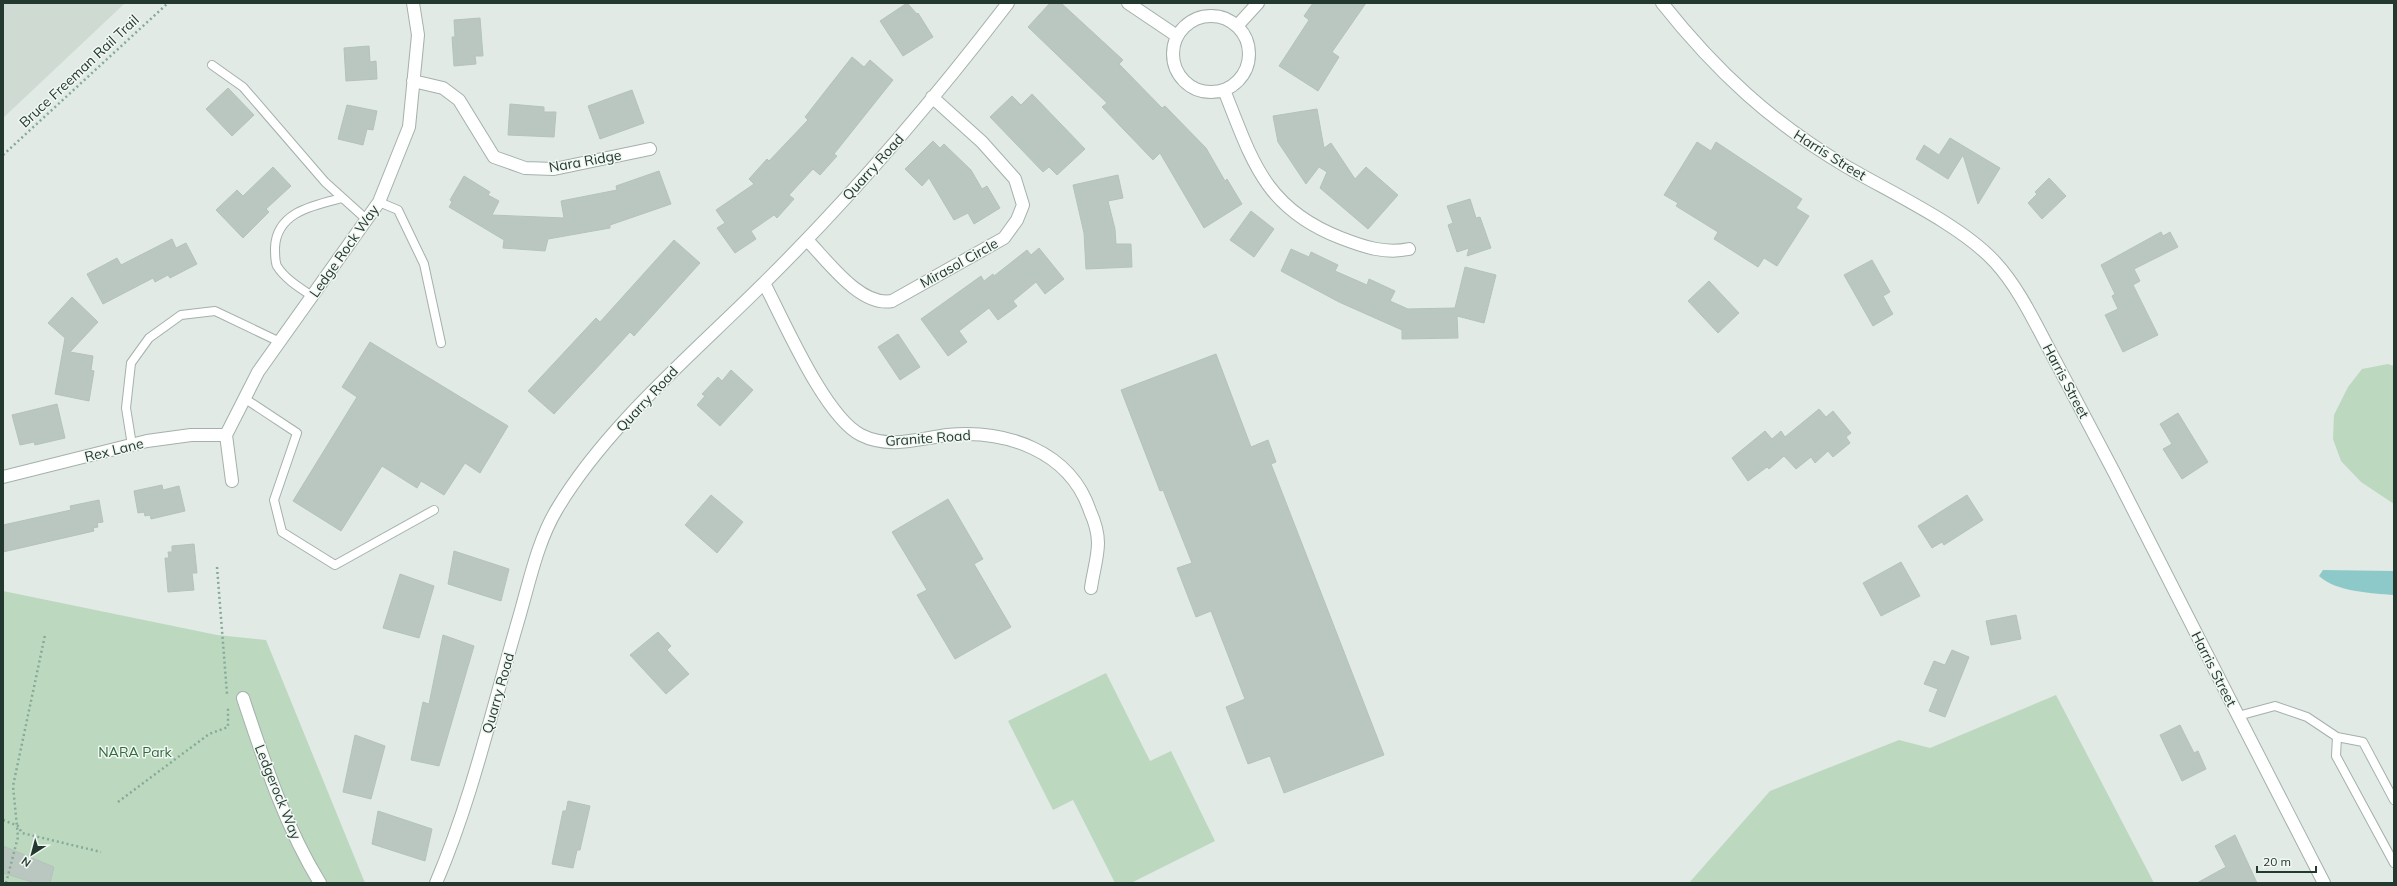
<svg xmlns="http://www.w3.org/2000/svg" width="2397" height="886" font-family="Mulish,sans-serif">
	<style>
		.built { fill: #cfdad3 }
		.green { fill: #bcd9bf }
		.water { fill: #8ec9ca }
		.building { fill: #bac7c0; stroke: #b4c3ba }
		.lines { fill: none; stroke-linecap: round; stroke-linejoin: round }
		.lane-casing { stroke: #a4b1ab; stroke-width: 10 }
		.street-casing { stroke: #a4b1ab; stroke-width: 14 }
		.path { stroke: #85aa99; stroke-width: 2.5; stroke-dasharray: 2 3; stroke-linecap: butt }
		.lane { stroke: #fff; stroke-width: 8 }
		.street { stroke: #fff; stroke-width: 12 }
		.labels { text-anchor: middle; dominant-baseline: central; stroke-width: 3; stroke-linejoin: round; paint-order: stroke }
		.street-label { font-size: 14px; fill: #233930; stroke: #f1f7f3 }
		.park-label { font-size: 14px; fill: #326b3f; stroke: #f1f7f3 }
	</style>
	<rect width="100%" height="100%" fill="#e1eae5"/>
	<path class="built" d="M3 3H125L3 118Z"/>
	<path class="green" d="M2388 364 2394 366V504L2361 482 2341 461 2333 439 2334 415 2348 387 2362 369Z
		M3 591 217 635 266 640 365 883H3Z
		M1106 673 1150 761 1171 751 1215 841 1131 883H1115L1073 800 1053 810 1008 721Z
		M2056 695 2154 883H1689L1770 791 1899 740 1930 748Z"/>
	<path class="water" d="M2323 570 2394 571V595C2371 593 2336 592 2319 576Z"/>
	<path class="building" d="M907 3 917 14 918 13 933 37 903 56 880 21Z
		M1050 3H1061L1123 60 1119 64 1162 108 1165 106 1206 148 1225 181 1227 179 1242 204 1204 228 1160 153 1153 160 1102 107 1107 103 1028 27Z
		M1313 3H1366L1332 52 1339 57 1318 91 1279 66 1309 20 1304 16Z
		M480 18 483 56H475L476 64 454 66 452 37H455L454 20Z
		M369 46 370 62 376 61 377 79 346 81 344 48Z
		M852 57 864 67 870 60 893 80 834 154 837 156 820 175 813 169 789 195 794 199 777 218 774 215 751 231 756 239 735 253 717 228 725 223 716 210 754 184 749 179 767 159 769 161 808 120 805 117Z
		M228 88 254 115 232 136 206 109Z
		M632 90 644 123 600 139 588 106Z
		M1032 94 1085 149 1057 175 1049 167 1043 172 990 117 1012 96 1021 105Z
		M510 104 544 107V112H556L554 137 508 135Z
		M347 105 377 111 373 130 367 129 363 145 338 139Z
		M1317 109 1324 148 1331 143 1355 179 1366 167 1398 195 1368 229 1320 188 1327 172 1319 167 1306 184 1278 142 1273 116Z
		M1950 138 2000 168 1978 204 1963 155 1948 179 1916 159 1924 145 1939 155Z
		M933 141 940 148 944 144 971 170 982 189 987 186 1000 208 974 224 968 213 954 220 929 178 922 186 905 169Z
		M1697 142 1711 151 1716 142 1802 199 1796 208 1809 216 1777 266 1764 258 1758 267 1714 239 1718 232 1676 206 1678 203 1664 195Z
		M273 167 291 186 266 209 269 212 243 238 216 210 237 190 243 196Z
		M659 171 671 204 610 225V228L548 239 545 251 503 248 504 240 449 207 452 202 450 200 464 176 490 192 488 195 499 201 492 215 564 218 561 201 617 190 616 186Z
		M1118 175 1123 198 1108 201 1115 229 1116 244H1131L1132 267 1086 269 1084 233 1073 185Z
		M2049 178 2066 196 2042 219 2028 203 2037 194 2035 192Z
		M1470 199 1476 218 1480 217 1491 248 1467 256 1469 248 1457 252 1448 225 1453 223 1447 206Z
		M1251 211 1274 229 1254 257 1230 240Z
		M2161 232 2163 236 2170 232 2178 247 2134 269 2140 281 2133 285 2158 335 2123 352 2105 315 2118 309 2112 296 2115 294 2101 265Z
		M172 239 176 248 186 243 197 264 170 278 168 275 155 282 153 278 103 304 87 274 117 258 121 265Z
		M674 240 700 263 634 336 630 332 554 414 528 391 596 318 600 322Z
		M1039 248 1064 279 1045 294 1036 282 1013 301 1017 306 998 320 989 308 959 331 967 342 948 356 921 319 981 276 984 281 993 274 994 276 1027 250 1031 255Z
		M1291 249 1309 257 1311 252 1338 265 1335 271 1367 285 1369 279 1395 291 1390 301 1408 309 1455 308 1465 267 1496 275 1484 323 1457 316 1458 338 1402 339V330L1339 302 1281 271Z
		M1872 260 1890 292 1883 296 1893 314 1873 326 1844 275Z
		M1709 281 1739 313 1718 333 1688 301Z
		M72 297 98 322 70 352 93 356 91 370 94 371 89 401 55 394 65 338 48 323Z
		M898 334 920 367 900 380 878 347Z
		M370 342 508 426 480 473 465 463 444 495 421 481 417 488 382 466 341 531 293 501 357 397 342 387Z
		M1216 354 1251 447 1268 440 1276 462 1271 464 1384 755 1284 793 1270 756 1248 764 1226 707 1245 699 1211 611 1196 617 1177 568 1192 563 1163 490 1160 491 1121 390Z
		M731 370 753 390 720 426 697 405 705 396 702 394 718 377 722 381Z
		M57 404 65 438 35 445 34 442 20 445 12 415Z
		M1819 409 1826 417 1833 411 1851 433 1846 437 1850 443 1833 457 1828 451 1815 463 1811 457 1796 469 1784 456 1769 469 1767 467 1748 481 1732 458 1765 431 1772 439 1781 431 1785 437Z
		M2178 413 2208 462 2182 479 2163 449 2172 444 2160 424Z
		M162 485 163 490 179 486 185 511 151 519 150 515 145 516 144 512 138 513 134 491Z
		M711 495 743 522 717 553 685 525Z
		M1967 495 1983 520 1944 545 1942 542 1932 548 1918 526Z
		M948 499 983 559 974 564 1011 627 955 659 917 595 927 590 892 532Z
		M99 500 103 522 97 523 98 527 93 528 94 531 3 552V525L71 510 70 506Z
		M194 544 197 573H192L194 590 168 592 165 558H169L168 552H172V546Z
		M454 551 509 569 501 601 448 584Z
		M1901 562 1920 596 1881 616 1863 583Z
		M400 574 434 586 419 638 383 628Z
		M2016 615 2021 639 1991 645 1986 621Z
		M658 632 671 646 667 650 689 674 666 694 630 655Z
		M443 635 474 646 439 766 411 760 423 702 429 704Z
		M1952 650 1969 657 1945 717 1929 711 1938 689 1924 684 1934 661 1945 665Z
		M2180 725 2194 753 2198 751 2206 769 2182 781 2160 735Z
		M355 735 385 746 371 799 343 792Z
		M568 801 590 806 580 850H577L573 868 552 864 563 811H566Z
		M378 811 432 829 425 861 372 844Z
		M2235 835 2257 883H2197L2226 867 2215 846Z
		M3 846 54 867 50 883H35L3 873Z"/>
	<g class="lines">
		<defs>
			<path id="lane" d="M212 65 243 87 325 182 366 219
				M379 202 398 210 424 264 441 343
				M312 296C300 288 285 279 277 266 275 262 275 254 275 248 276 212 314 205 342 198
				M244 398 297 433 274 500 282 532 335 565 434 510
				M132 445 126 408 131 363 149 338 181 315 215 311 280 342
				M2238 716 2275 706 2307 717 2337 737 2336 756 2394 863
				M2337 737 2363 742 2394 800"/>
			<path id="street" d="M1128 3 1177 36
				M1662 3C1716 71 1772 123 1847 167 1892 193 1961 225 1995 262 2018 287 2033 319 2049 349 2071 390 2093 432 2115 474 2184 610 2254 747 2324 883
				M1173 54a38 38 0 1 1 76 0a38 38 0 1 1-76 0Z
				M1237 26 1258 3
				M413 81 443 88 459 100 494 157 525 168 554 169 650 149
				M1224 90C1252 160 1264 208 1341 238 1364 247 1385 254 1409 249
				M807 240C827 260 860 307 892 301L1004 238 1017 220 1023 205 1015 179 982 142 932 97
				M764 283C784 321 825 417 861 435 889 449 918 439 947 435 1006 429 1070 451 1090 511 1094 520 1098 533 1098 543 1098 557 1093 573 1091 588
				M3 477 147 441 191 435H226
				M232 481 226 435 258 372 379 202 409 127 418 35 413 3
				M243 698C264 761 285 826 320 883
				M436 883C472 799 492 709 518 621 529 584 537 542 557 509 607 425 695 352 764 283 852 196 933 101 1008 3"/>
		</defs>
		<use href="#lane" class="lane-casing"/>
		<use href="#street" class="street-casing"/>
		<path class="path" d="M3 155 168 3
			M217 567 227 694
			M118 802 209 734 228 727V707
			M3 820 18 826 22 833 101 852
			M6 883 18 837 13 786 45 635"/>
		<use href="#lane" class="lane"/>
		<use href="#street" class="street"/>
	</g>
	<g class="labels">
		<g class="street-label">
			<text transform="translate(79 71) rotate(-43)">Bruce Freeman Rail Trail</text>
			<text transform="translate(1830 155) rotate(32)">Harris Street</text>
			<text transform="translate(585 161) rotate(-10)">Nara Ridge</text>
			<text transform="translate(873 167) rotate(-48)">Quarry Road</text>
			<text transform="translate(344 251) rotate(-55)">Ledge Rock Way</text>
			<text transform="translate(959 263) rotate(-29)">Mirasol Circle</text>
			<text transform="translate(2066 381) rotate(62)">Harris Street</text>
			<text transform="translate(647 399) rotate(-47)">Quarry Road</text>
			<text transform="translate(928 438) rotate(-4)">Granite Road</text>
			<text transform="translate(114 450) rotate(-14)">Rex Lane</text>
			<text transform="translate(2214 669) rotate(63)">Harris Street</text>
			<text transform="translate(498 693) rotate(-74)">Quarry Road</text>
			<text transform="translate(278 792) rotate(68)">Ledgerock Way</text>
		</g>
		<g class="park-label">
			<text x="135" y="752">NARA Park</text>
		</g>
	</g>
	<rect width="2397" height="886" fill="none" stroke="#233930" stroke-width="8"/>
	<g transform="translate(32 854) rotate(216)" stroke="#f1f7f3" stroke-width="3" paint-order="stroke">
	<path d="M0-3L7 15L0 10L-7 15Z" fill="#233930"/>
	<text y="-6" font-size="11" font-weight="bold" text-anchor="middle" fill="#233930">N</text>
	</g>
	<path d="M2257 866v6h59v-6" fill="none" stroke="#233930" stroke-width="2"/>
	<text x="2263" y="866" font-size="12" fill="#233930" stroke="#f1f7f3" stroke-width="3" paint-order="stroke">20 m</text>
</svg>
